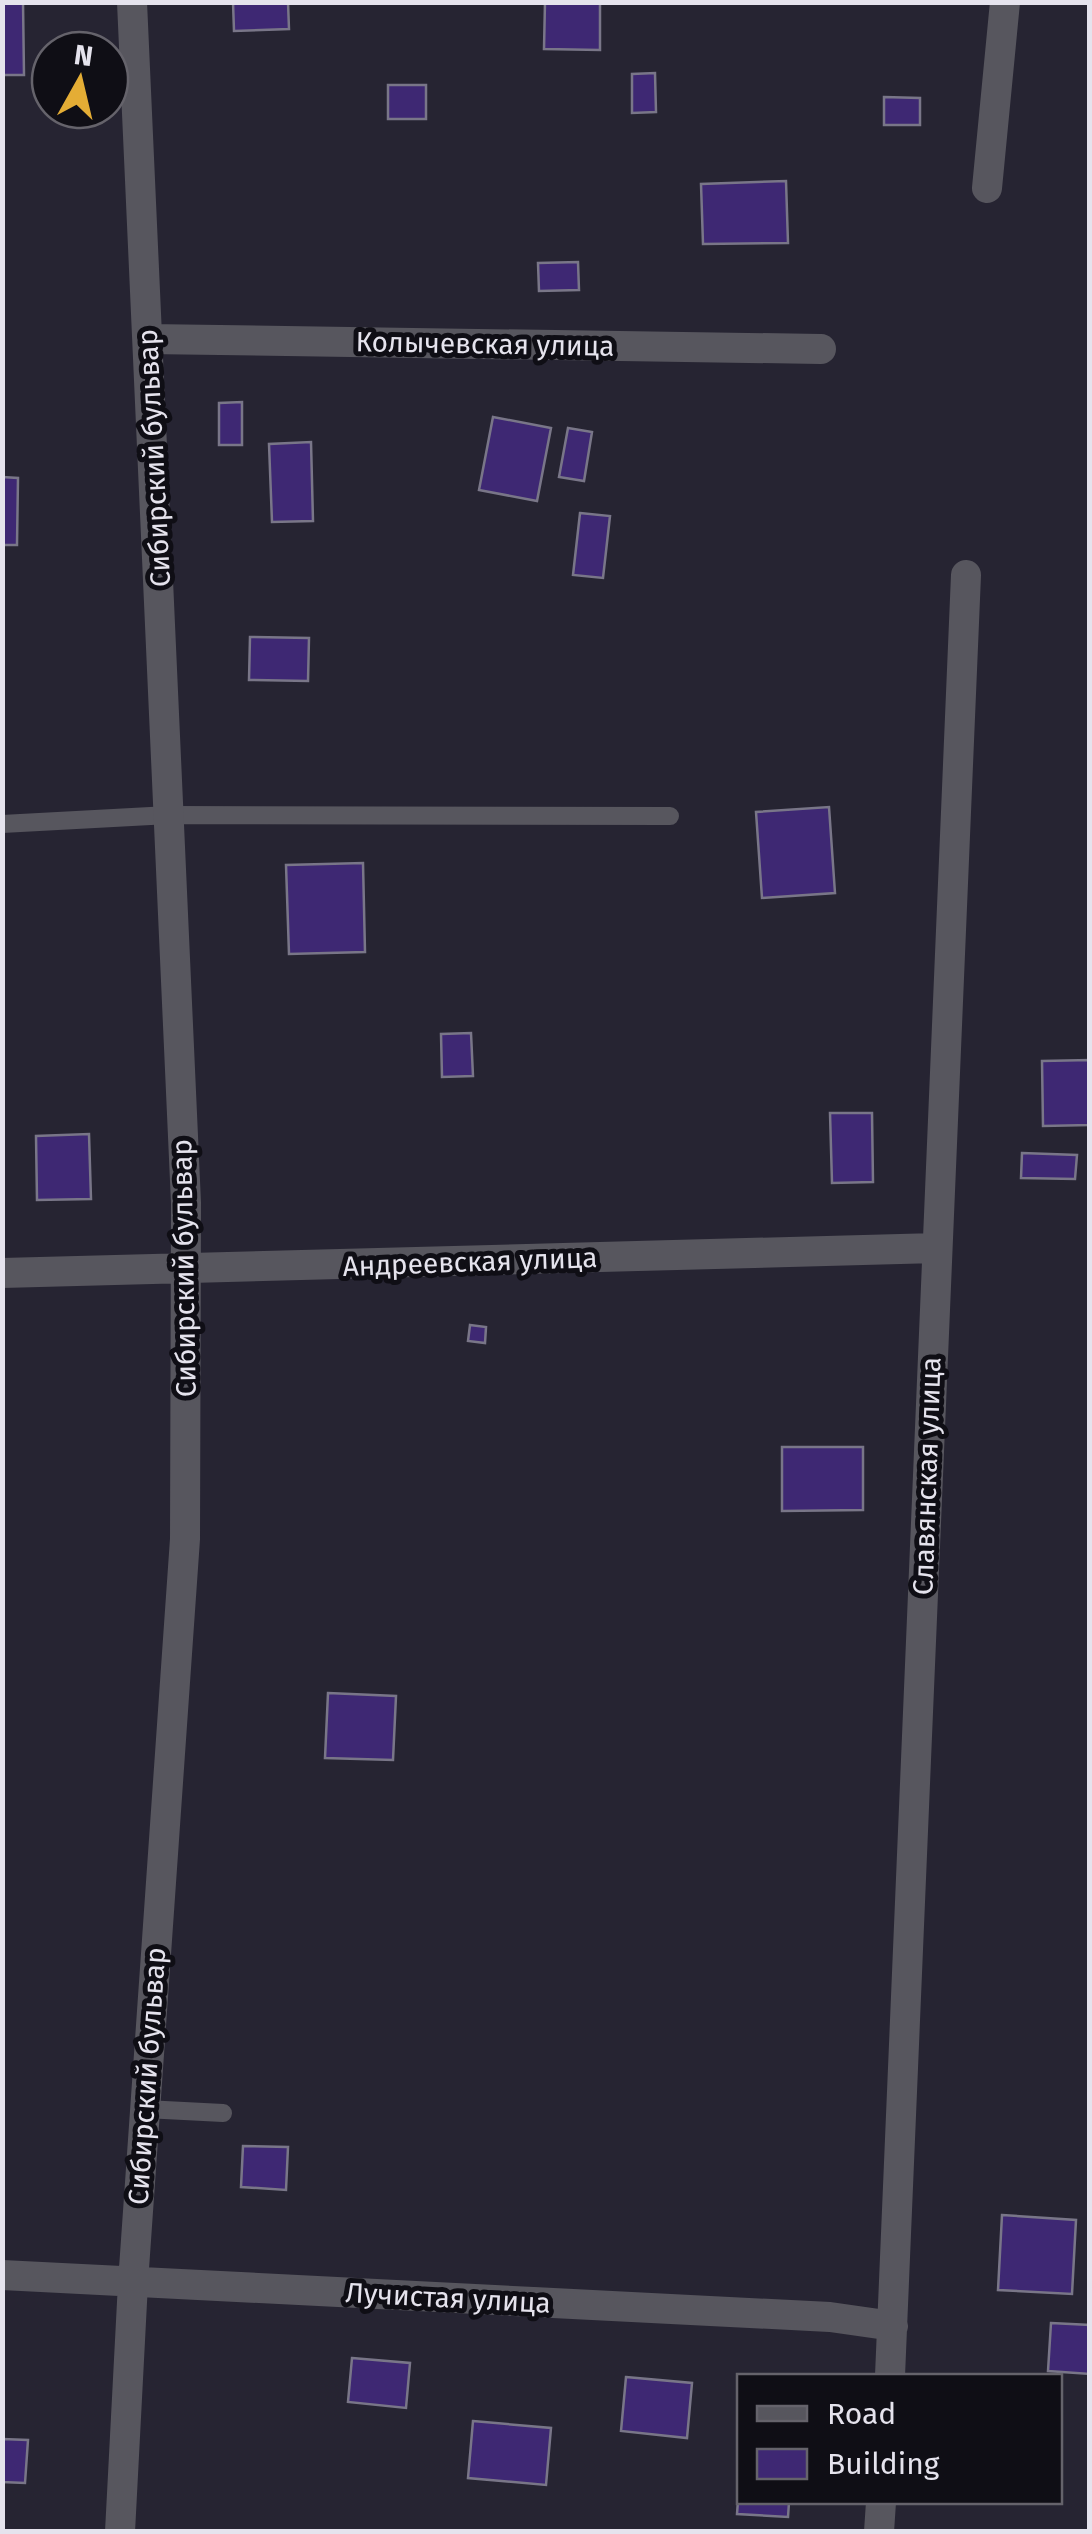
<svg xmlns="http://www.w3.org/2000/svg" width="1092" height="2534" font-family="'Fira Sans',sans-serif">
	<style>
		.building { fill: #3e2873; stroke: #797688; stroke-width: 2.5 }
		.lines { fill: none; stroke-linecap: round; stroke-linejoin: round }
		.lane { stroke: #57565e; stroke-width: 18 }
		.street { stroke: #57565e; stroke-width: 30 }
		.labels { text-anchor: middle; dominant-baseline: central; stroke-width: 10; stroke-linejoin: round; paint-order: stroke }
		.street-label { font-size: 28px; fill: #e5e3ed; stroke: #0f0e15 }
	</style>
	<rect width="100%" height="100%" fill="#262432"/>
	<path class="building" d="M2 2H23L24 75H2Z
		M233 2H288L289 29 234 31Z
		M545 2H600V50L544 49Z
		M655 73 656 112 632 113V74Z
		M388 85H426V119H388Z
		M884 97 920 98V125H884Z
		M786 181 788 243 703 244 701 184Z
		M578 262 579 290 539 291 538 263Z
		M242 402V445H219V403Z
		M493 417 551 428 537 501 479 490Z
		M568 428 592 432 584 481 559 477Z
		M311 442 313 521 272 522 269 444Z
		M2 477 18 478 17 545H2Z
		M580 513 610 516 603 578 573 575Z
		M250 637 309 638 308 681 249 680Z
		M829 807 835 893 762 898 756 812Z
		M363 863 365 952 289 954 286 865Z
		M471 1033 473 1076 442 1077 441 1034Z
		M1090 1060V1125L1043 1126 1042 1061Z
		M830 1113H872L873 1182 832 1183Z
		M89 1134 91 1199 37 1200 36 1136Z
		M1022 1153 1077 1155 1075 1179 1021 1178Z
		M470 1325 486 1327 485 1343 468 1341Z
		M782 1447H863V1510L782 1511Z
		M328 1693 396 1696 393 1760 325 1758Z
		M243 2146 288 2147 286 2190 241 2187Z
		M1002 2215 1076 2220 1072 2294 998 2290Z
		M1051 2323 1090 2325V2374L1048 2371Z
		M352 2358 410 2363 406 2408 348 2402Z
		M626 2377 692 2383 687 2438 621 2431Z
		M473 2421 551 2428 546 2485 468 2478Z
		M2 2439 28 2440 25 2483 2 2482Z
		M740 2473V2502H789L788 2517 737 2514Z"/>
	<g class="lines">
		<path class="lane" d="M2 824 169 815 670 816
			M145 2109 223 2113"/>
		<path class="street" d="M987 188 1005 2
			M148 339 821 349
			M2 1273 937 1248
			M2 2275 830 2317 893 2326
			M890 2376 966 575
			M120 2532 133 2283 185 1539 186 1203 132 2
			M879 2532 881 2502"/>
	</g>
	<g class="labels">
		<g class="street-label">
			<text transform="translate(485 344) rotate(1)">Колычевская улица</text>
			<text transform="translate(154 458) rotate(-93)">Сибирский бульвар</text>
			<text transform="translate(470 1262) rotate(-2)">Андреевская улица</text>
			<text transform="translate(184 1268) rotate(-91)">Сибирский бульвар</text>
			<text transform="translate(927 1476) rotate(-88)">Славянская улица</text>
			<text transform="translate(147 2076) rotate(-86)">Сибирский бульвар</text>
			<text transform="translate(448 2298) rotate(3)">Лучистая улица</text>
		</g>
	</g>
	<rect width="1092" height="2534" fill="none" stroke="#e5e3ed" stroke-width="10"/>
	<rect x="737" y="2374" width="325" height="130" fill="#0f0e15" stroke="#65636b" stroke-width="2.5"/>
	<rect x="757" y="2406" width="50" height="15" fill="#57565e" stroke="#65636b" stroke-width="2.5"/>
	<text x="827" y="2424" font-size="30" fill="#e5e3ed">Road</text>
	<rect x="757" y="2449" width="50" height="30" fill="#3e2873" stroke="#65636b" stroke-width="2.5"/>
	<text x="827" y="2474" font-size="30" fill="#e5e3ed">Building</text>
	<g transform="translate(80 80) rotate(8)"><circle r="48" fill="#0f0e15" stroke="#65636b" stroke-width="2.5"/>
	<path d="M0-8L18 38L0 25L-18 38Z" fill="#e4ad35"/>
	<text y="-15" font-size="28" font-weight="bold" text-anchor="middle" fill="#e5e3ed">N</text>
	</g>
</svg>
